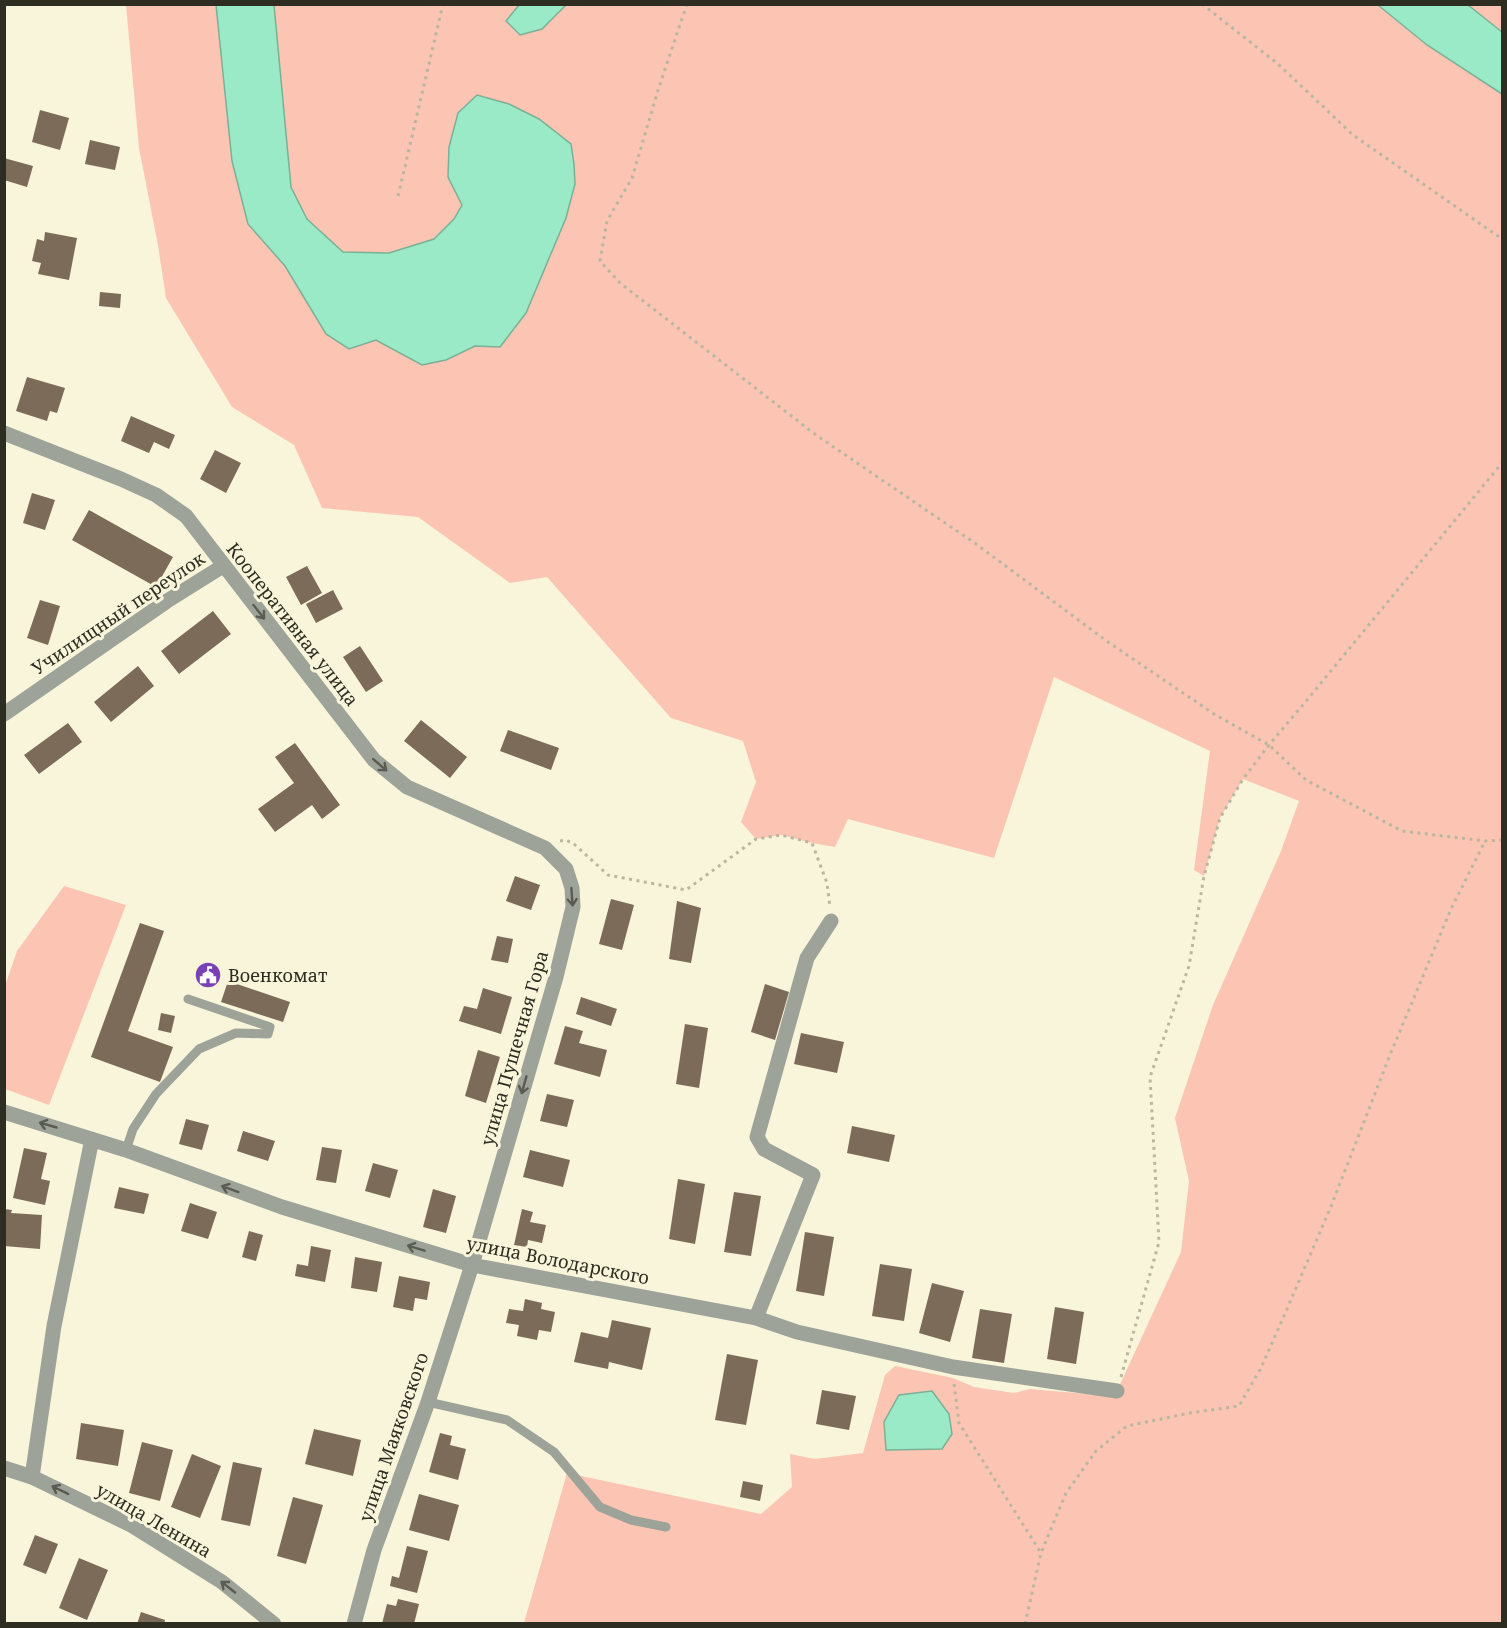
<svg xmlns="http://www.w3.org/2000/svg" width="1507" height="1628" font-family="'Noto Serif',serif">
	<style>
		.green { fill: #fcc4b3 }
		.water { fill: #9beac7; stroke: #7ab196; stroke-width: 1.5 }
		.building { fill: #7c6b59 }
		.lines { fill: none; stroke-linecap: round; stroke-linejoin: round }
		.path { stroke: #b9b7a1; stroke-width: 3; stroke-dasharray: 3 4.5; stroke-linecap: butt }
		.service { stroke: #9da399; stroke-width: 9 }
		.minor { stroke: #9da399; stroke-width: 15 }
		.tertiary { stroke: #9da399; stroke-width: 15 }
		.oneway { stroke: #5a5c52 }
		.labels { text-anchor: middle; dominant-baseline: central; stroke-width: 6; stroke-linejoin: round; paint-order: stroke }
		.street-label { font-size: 18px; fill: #2e2d22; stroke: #f8f5da }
		.poi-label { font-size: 18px; fill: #2e2d22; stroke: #f8f5da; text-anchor: start }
	</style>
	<rect width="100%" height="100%" fill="#f8f5da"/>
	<path class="green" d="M566 4 1377 5 1427 45 1502 94V1623H524L567 1473 761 1514 792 1487 790 1454 815 1459 863 1453 885 1375 895 1366 953 1378 974 1387 1014 1393 1030 1389 1110 1396 1117 1391 1181 1252 1189 1181 1175 1118 1213 1005 1281 851 1299 801 1243 779 1220 818 1204 876 1194 870 1210 751 1054 677 994 858 848 819 835 847 812 843 781 835 756 839 741 822 756 782 743 741 671 718 547 577 510 583 418 517 322 508 294 445 232 407 166 298 158 245 139 148 126 5H216L232 161 248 224 285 266 326 334 349 349 376 340 446 360 475 346 500 347 526 313 448 177 462 206 454 219 434 239 389 253 343 252 307 219 291 187 274 5H519L506 21 542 29Z
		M1468 5H1502V32Z
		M64 886 126 905 49 1105 5 1089V986L17 951Z"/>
	<path class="water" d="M216 5H274L291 187 307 219 343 252 389 253 434 239 454 219 462 205 448 177 449 147 458 113 477 95 509 104 539 119 571 144 574 164 575 184 566 218 526 313 500 347 475 346 446 360 422 365 376 340 349 349 326 334 285 266 248 224 232 161Z
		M519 5V4L566 5 542 29 520 35 506 21Z
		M1378 5H1468L1502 32V94L1427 45Z
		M932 1391 949 1414 952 1434 942 1449 886 1450 884 1422 899 1395Z"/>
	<path class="building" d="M40 110 69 118 60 150 32 142Z
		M90 140 120 147 115 170 85 164Z
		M4 158 33 166 27 187 4 180Z
		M45 232 77 238 69 280 38 274 41 263 32 261 37 239 44 241Z
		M100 292 121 294 120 308 99 306Z
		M27 377 65 388 57 413 50 411 47 421 16 411Z
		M131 416 175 435 169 449 154 442 149 453 121 441Z
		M215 450 241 463 226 493 200 479Z
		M32 493 55 500 45 530 23 523Z
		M89 510 173 557 156 587 72 540Z
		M307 566 322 593 301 605 286 577Z
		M333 590 343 609 316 623 306 604Z
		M40 600 60 606 48 645 27 638Z
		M213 611 231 634 179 674 161 651Z
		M360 646 383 681 366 692 343 657Z
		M138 666 154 686 111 722 94 702Z
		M421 720 467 757 450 778 404 741Z
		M68 723 82 742 39 774 24 755Z
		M508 730 559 748 551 770 500 751Z
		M295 743 340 805 322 819 312 805 275 832 258 809 294 783 275 757Z
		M515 876 540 885 531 910 506 901Z
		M611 899 634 905 622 950 599 944Z
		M677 901 701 908 691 963 669 959Z
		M140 923 164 931 128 1031 173 1047 160 1082 91 1057Z
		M497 936 513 939 508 963 491 960Z
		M228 981 290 1002 283 1022 221 1002Z
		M765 984 789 992 775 1040 751 1032Z
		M483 988 512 997 501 1034 459 1021 464 1006 477 1009Z
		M581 997 617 1009 611 1026 576 1014Z
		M161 1013 175 1016 171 1033 158 1030Z
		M685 1024 708 1028 699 1088 676 1084Z
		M565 1026 583 1031 579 1043 607 1050 600 1077 554 1064Z
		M801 1033 844 1042 837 1073 794 1064Z
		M478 1050 500 1057 486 1103 465 1096Z
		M547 1094 574 1100 567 1127 540 1121Z
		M186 1119 209 1125 202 1150 179 1144Z
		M852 1126 895 1135 889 1162 847 1153Z
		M243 1131 275 1141 268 1161 237 1151Z
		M322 1147 342 1150 336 1183 316 1180Z
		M24 1148 47 1153 41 1179 50 1181 45 1205 13 1198Z
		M530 1150 570 1160 563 1187 523 1177Z
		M373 1163 398 1170 390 1198 365 1191Z
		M678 1179 705 1184 695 1244 669 1239Z
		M119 1187 149 1194 144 1214 114 1208Z
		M433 1189 456 1196 446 1233 423 1227Z
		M734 1192 761 1196 751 1256 724 1252Z
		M190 1203 217 1212 208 1239 181 1231Z
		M4 1209 12 1210 11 1213 42 1215 40 1249 4 1246Z
		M522 1209 533 1212 530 1222 546 1225 542 1243 528 1240 527 1247 514 1245Z
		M249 1231 263 1235 256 1261 242 1257Z
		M805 1232 834 1237 824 1296 796 1291Z
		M311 1246 331 1250 325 1282 295 1276 297 1264 308 1266Z
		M355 1257 382 1262 377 1292 351 1288Z
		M880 1264 912 1269 904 1321 872 1316Z
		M399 1276 430 1282 427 1300 415 1298 413 1311 393 1307Z
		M932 1283 964 1291 950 1342 919 1333Z
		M525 1299 542 1303 541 1309 555 1312 551 1332 539 1330 537 1340 517 1336 519 1325 506 1323 509 1309 523 1311Z
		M1055 1307 1084 1312 1076 1364 1047 1359Z
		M980 1309 1012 1314 1004 1363 972 1358Z
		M612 1320 651 1328 642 1370 609 1362 608 1369 574 1362 581 1332 608 1338Z
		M727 1354 758 1360 746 1425 715 1420Z
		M822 1390 856 1396 849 1430 816 1424Z
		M81 1423 124 1430 118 1466 76 1459Z
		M314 1429 361 1440 353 1476 305 1464Z
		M440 1433 452 1436 450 1445 466 1449 458 1480 429 1472Z
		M142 1442 173 1450 160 1501 129 1493Z
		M192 1454 221 1466 200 1518 171 1507Z
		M233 1462 262 1468 250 1526 221 1520Z
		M743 1481 763 1485 760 1501 740 1497Z
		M419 1494 459 1505 449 1541 409 1530Z
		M293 1497 323 1505 306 1564 277 1556Z
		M35 1535 58 1544 46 1574 23 1565Z
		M407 1546 428 1551 417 1593 390 1586 392 1576 399 1578Z
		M79 1558 108 1570 87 1620 59 1608Z
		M398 1599 419 1604 414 1624H382L387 1604 396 1606Z
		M141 1612 165 1620 164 1624H137Z"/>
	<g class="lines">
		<path class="path" d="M687 4 659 87 632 178 607 221 600 261 620 283 816 435 976 544 1108 642 1214 714 1269 745 1306 780 1402 831 1485 841 1502 840
			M1202 4 1278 64 1353 135 1502 239
			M398 196 443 4
			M560 841 566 840 574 844 608 875 686 890 756 839 781 835 812 843 827 883 830 907
			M1121 1377 1159 1242 1150 1077 1189 966 1204 876 1220 818 1243 779 1269 745 1307 700 1502 463
			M954 1384 959 1423 1041 1553
			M1025 1624 1041 1553 1066 1493 1096 1451 1127 1426 1190 1413 1239 1406 1261 1368 1287 1309 1332 1204 1390 1055 1451 909 1485 841"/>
		<path class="service" d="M126 1150 133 1129 156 1094 199 1049 236 1033 268 1034 270 1027 188 999
			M428 1402 507 1420 554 1452 600 1507 631 1520 666 1527"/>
		<path class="minor" d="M4 433 121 479 156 495 186 516 374 760 407 787 545 848 566 869 572 888 573 907 556 977 472 1265 428 1402 374 1550 354 1624
			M4 714 167 601 223 566
			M4 1112 126 1150 282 1207 472 1265 756 1318 797 1332 953 1367 1117 1391
			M756 1318 813 1175 764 1149 757 1137 807 958 831 921
			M32 1477 54 1326 92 1139"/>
		<path class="tertiary" d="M4 1468 32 1477 131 1525 222 1582 274 1624"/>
	</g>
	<defs><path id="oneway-shaft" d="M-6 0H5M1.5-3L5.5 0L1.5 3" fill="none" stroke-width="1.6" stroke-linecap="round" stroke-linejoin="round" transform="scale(1.5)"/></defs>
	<g class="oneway">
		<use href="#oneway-shaft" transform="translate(259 612) rotate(52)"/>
		<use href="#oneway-shaft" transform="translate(380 765) rotate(41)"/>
		<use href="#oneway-shaft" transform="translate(572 897) rotate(86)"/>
		<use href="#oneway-shaft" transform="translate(524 1085) rotate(106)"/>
		<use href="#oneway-shaft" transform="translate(48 1125) rotate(-164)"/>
		<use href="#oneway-shaft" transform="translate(230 1189) rotate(-160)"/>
		<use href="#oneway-shaft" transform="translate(416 1248) rotate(-163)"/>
		<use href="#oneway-shaft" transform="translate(60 1490) rotate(-154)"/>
		<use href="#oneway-shaft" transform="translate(228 1587) rotate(-142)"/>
	</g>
	<defs>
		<symbol id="civic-disc" viewBox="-11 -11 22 22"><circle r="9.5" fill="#7a40b6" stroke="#f8f5da"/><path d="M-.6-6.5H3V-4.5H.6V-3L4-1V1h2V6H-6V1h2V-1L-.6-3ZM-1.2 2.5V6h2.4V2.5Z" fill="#fff"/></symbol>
	</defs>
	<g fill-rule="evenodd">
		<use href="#civic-disc" x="193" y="960" width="30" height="30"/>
	</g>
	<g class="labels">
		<g class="street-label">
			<text transform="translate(118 613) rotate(-34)">Училищный переулок</text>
			<text transform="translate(293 624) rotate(52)">Кооперативная улица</text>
			<text transform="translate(514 1048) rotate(-74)">улица Пушечная Гора</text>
			<text transform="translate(558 1260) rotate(11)">улица Володарского</text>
			<text transform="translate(393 1437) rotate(-71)">улица Маяковского</text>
			<text transform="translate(154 1520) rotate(30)">улица Ленина</text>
		</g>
		<g class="poi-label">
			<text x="228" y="975">Военкомат</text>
		</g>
	</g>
	<rect width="1507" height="1628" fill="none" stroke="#2e2d22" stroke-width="12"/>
</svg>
